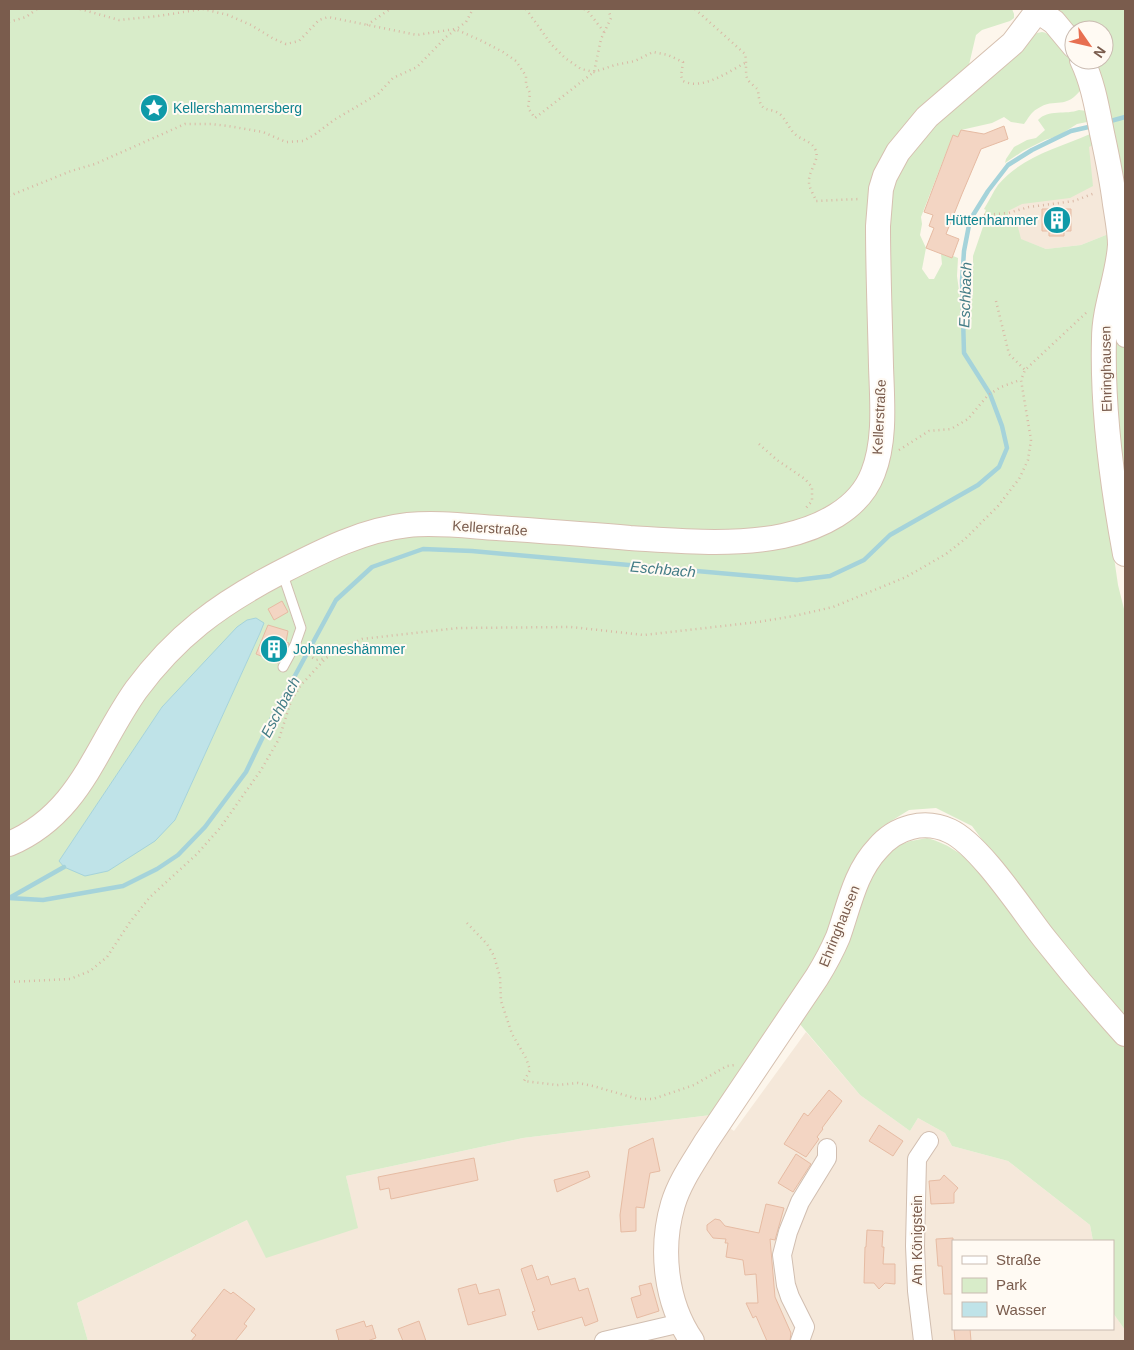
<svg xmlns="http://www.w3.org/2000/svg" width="1134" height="1350" font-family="Arial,sans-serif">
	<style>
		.residential { fill: #f5e8da }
		.green { fill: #d8ecc9; fill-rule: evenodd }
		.water { fill: #bfe3e8; stroke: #a5d3da }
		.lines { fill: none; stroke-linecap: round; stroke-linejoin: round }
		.stream { stroke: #a5d3da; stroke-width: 4.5 }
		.building { fill: #f3d5c3; stroke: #e6bba3 }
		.lane-casing { stroke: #d1beb0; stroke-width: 11 }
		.street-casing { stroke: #d1beb0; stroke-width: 20 }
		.secondary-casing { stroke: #d6c0b0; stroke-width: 26 }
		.path { stroke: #d9b8a5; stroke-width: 2.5; stroke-dasharray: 1 4; stroke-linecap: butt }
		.lane { stroke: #fff; stroke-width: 9 }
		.street { stroke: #fff; stroke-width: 18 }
		.secondary { stroke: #fff; stroke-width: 24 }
		.labels { text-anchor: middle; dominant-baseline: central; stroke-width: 4; stroke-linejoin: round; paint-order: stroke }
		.culture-label { font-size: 14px; fill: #0d838f; stroke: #fffaf3; text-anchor: start }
		.street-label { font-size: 14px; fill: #7a5c4d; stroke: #fffaf3 }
		.water-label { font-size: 15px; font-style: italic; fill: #437c86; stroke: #fffaf3 }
	</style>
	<rect width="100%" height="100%" fill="#fdf6ec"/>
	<path class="residential" d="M1097 145 1111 233 1081 245 1046 249 1020 239 1016 219 984 224 982 220 986 210 1089 146Z
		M806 1032 860 1095 910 1131 918 1118 945 1133 952 1146 1008 1161 1090 1225 1093 1241H953V1329H1113V1313L1125 1330V1341H88L77 1303 247 1220 357 1228 346 1176 523 1138 711 1115 734 1131Z"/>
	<path class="green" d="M9 9H1012L1014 14V18L1010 21 982 30 976 35 968 69 884 162 875 433 859 486 806 522 736 533 422 518 206 608 66 791 9 836Z
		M1051 9H1125V195L1090 60H1104V30H1074Z
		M1042 32C1055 34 1072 57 1077 68 1080 74 1081 81 1083 87 1065 112 1056 96 1037 109 1031 112 1028 119 1024 124L1011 122 1004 117 992 123 961 130 958 137 953 135 921 217 922 224 920 235 926 248 922 269 929 279H934L942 264 941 254 952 258 953 256 958 258 957 276 960 298 973 295V256L984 224 1016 219 1021 239 1046 249 1081 245 1111 233 1109 523 1118 585 1125 613V1019L1067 955 972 826 936 808 909 810 883 826 865 844 850 869 830 928 808 976 711 1115 523 1138 346 1176 358 1228 266 1258 247 1220 77 1303 88 1341H9V854L137 703 168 664 230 611 358 545 406 534 738 549 868 497 886 200 911 145 1020 48 1037 33ZM260 633 175 820 64 867 59 861 162 707 196 672Z
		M1079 110 1087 111V122L1077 124 1058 136 1045 140 1023 151 1005 163 1006 159 1014 147 1027 140 1036 138 1045 130 1038 120C1048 109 1066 115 1079 110Z
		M1090 134 1093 145 1089 147 1093 186 1070 198 1022 204 1008 211V215L982 220 986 210 984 209C989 201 993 192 998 185 1021 157 1058 148 1090 134Z
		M1125 259V481C1116 428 1109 365 1115 312 1118 294 1122 277 1125 259Z
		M927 838C948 844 959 852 976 867L1093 1014 1125 1047V1330L1113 1313V1241H1093L1090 1225 1008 1161 952 1146 945 1133 918 1118 910 1131 860 1095 799 1023 863 890 884 855 896 846 911 841Z"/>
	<path class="water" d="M256 618 264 623 260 633 175 820 155 841 108 871 85 876 64 867 59 861 162 707 237 627 247 620Z"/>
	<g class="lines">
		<path class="stream" d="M1107 122 1125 117
			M11 897 64 867
			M9 898 43 900 123 886 157 869 178 855 205 827 246 772 272 718 336 600 372 567 423 549 472 551 797 580 830 576 864 560 890 535 978 485 999 467 1007 448 1002 426 990 394 964 353 962 281 964 251 970 220 988 191 1008 165 1032 150 1071 131 1093 126"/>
	</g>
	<path class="building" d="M1004 126 1008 139 981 149 962 194 946 234 959 239 952 258 926 248 934 228 929 226 933 215 924 212 953 135 958 137 961 130 984 134Z
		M1042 209H1071V231H1064V236H1049V231H1042Z
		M282 601 288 612 274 620 268 609Z
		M268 625 288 631 286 642 289 643 278 663 256 654Z
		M829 1090 842 1101 822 1128 823 1129 817 1137 819 1139 806 1157 784 1144 804 1113 808 1116Z
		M879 1125 903 1141 893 1156 869 1141Z
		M653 1138 660 1171 650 1173 644 1208 636 1207V1231L621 1232 620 1215 629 1149Z
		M796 1154 811 1164 793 1192 778 1183Z
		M474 1158 478 1180 391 1199 389 1188 380 1190 378 1177Z
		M588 1171 590 1177 557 1192 554 1180Z
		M944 1175 958 1188 954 1193V1203L931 1204 929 1181 940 1180Z
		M766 1204 784 1208 775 1240 770 1239 775 1297 791 1333 790 1341H767L756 1316 753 1318 746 1303H758L756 1274 745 1275 743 1260 726 1257 728 1243H725L726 1239 713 1238 707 1230V1225L715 1219 720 1220 725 1226 759 1233Z
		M867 1230 883 1231 882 1247H884L883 1264H895V1284L885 1283 879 1289 874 1283H864L865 1247H866Z
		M953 1238V1294H944L942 1266H938L936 1239Z
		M532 1265 537 1280 548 1276 551 1285 575 1278 579 1291 588 1288 598 1321 585 1326 582 1317 538 1330 532 1312 535 1311 521 1269Z
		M651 1283 659 1311 637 1318 631 1298 641 1295 639 1286Z
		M476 1284 479 1294 499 1289 506 1315 468 1325 458 1289Z
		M224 1289 231 1294 233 1292 255 1309 244 1324 247 1326 235 1341H191L196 1335 191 1331Z
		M364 1321 366 1327 372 1325 376 1338 367 1341H339L336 1330Z
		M419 1321 426 1341H403L398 1329Z
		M970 1329 971 1341H955L954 1330Z"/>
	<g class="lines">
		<defs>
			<path id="lane" d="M282 572 301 628 295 645 283 667"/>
			<path id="street" d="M1112 289 1121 293 1125 338
				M604 1341 681 1323
				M800 1341 805 1327 790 1297 786 1285 782 1255 788 1232 800 1202 827 1158V1148
				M923 1341 917 1291 915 1246 917 1159 929 1141"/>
			<path id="secondary" d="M1035 9 1054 22 1074 46
				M1082 60C1093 83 1097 108 1102 133 1107 156 1112 180 1115 204 1117 217 1120 232 1120 245 1118 277 1104 307 1104 339 1102 410 1112 484 1125 554
				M9 844C80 814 95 748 136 690 176 636 218 605 277 574 318 553 361 530 408 525 437 522 467 526 497 528 541 531 586 534 630 538 680 541 733 546 783 536 819 528 859 510 873 473 886 440 882 400 881 366 880 319 878 272 878 226L881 189 885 176 898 152 927 117 1013 43 1038 10
				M692 1341C665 1302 660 1248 673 1204 680 1181 694 1162 706 1142L817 977C825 964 832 951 838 937 849 906 855 872 878 848 896 827 924 819 950 831 980 845 1022 910 1044 938 1070 971 1097 1003 1125 1034"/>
		</defs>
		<use href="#lane" class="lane-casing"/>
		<use href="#street" class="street-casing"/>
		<use href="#secondary" class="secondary-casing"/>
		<path class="path" d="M80 9 119 20 158 16 203 9 228 15 251 25 274 39 286 44 299 41 319 20 328 17 417 35 455 29 482 41 503 52 516 61 526 76V85L530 93 528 108 535 118 594 72 601 39 611 18 608 9
			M526 9 551 44 565 58 581 69 594 72 615 65 635 61 653 52 668 55 683 62 681 76 683 81C703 91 729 71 747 62
			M584 9 587 10 604 32
			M695 9 745 54C747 62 745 71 747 78 749 83 755 86 758 90 760 118 770 104 782 116 787 122 790 130 796 135 802 140 811 141 815 149 821 159 808 171 809 182 809 188 814 195 816 201L860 199
			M9 22 26 17 37 9
			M367 25 390 9
			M9 196 71 171 95 164 185 124H211L228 126 263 132 286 142 303 141 314 135 334 120 378 94 393 78 417 67 446 37 466 22 473 9
			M984 215 1008 213 1029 207 1074 201 1095 193
			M996 301 1009 354 1025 370
			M759 444 777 460 805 479 812 487V501L805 509
			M899 450 929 431 951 429 968 419 988 395 1001 387 1020 380
			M304 652 316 660 326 658
			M467 923 487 944 494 956 500 977 501 1001 512 1034 526 1058 530 1070 524 1081 557 1085 578 1083 593 1086 638 1099H653L694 1085 727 1066 735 1065
			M9 982 70 979 90 971 107 957 130 922 150 897 197 854 220 828 261 770 279 739 291 701 301 685 326 658 344 647 362 639 458 628 571 627 644 635 758 622 794 616 833 607 906 577 946 554 965 539 998 506 1019 479 1028 460 1031 440 1021 380 1025 370 1087 312"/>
		<use href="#lane" class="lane"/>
		<use href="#street" class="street"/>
		<use href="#secondary" class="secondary"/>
	</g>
	<defs>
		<symbol id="sight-disc" viewBox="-11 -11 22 22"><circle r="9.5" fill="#0f9aa8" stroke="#fffaf3"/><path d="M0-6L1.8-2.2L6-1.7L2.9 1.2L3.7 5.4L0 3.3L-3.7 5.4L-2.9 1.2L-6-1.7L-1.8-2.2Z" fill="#fff"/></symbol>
		<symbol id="building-disc" viewBox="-11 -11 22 22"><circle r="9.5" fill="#0f9aa8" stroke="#fffaf3"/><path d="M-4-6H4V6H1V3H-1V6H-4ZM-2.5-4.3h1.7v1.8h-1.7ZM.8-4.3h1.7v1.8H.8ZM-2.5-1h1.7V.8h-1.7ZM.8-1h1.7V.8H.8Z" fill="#fff"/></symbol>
	</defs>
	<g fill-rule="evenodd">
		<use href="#sight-disc" x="138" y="92" width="32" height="32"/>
		<use href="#building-disc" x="1041" y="204" width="32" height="32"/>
		<use href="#building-disc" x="258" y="633" width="32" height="32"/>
	</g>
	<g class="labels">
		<g class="culture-label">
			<text x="173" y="108">Kellershammersberg</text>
			<text x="1038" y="220" text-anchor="end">Hüttenhammer</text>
			<text x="293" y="649">Johanneshämmer</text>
		</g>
		<g class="street-label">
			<text transform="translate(1106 369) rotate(-91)">Ehringhausen</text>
			<text transform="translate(879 417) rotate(-87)">Kellerstraße</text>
			<text transform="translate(490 528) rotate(4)">Kellerstraße</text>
			<text transform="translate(839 926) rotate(-68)">Ehringhausen</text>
			<text transform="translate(917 1240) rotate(-90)">Am Königstein</text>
		</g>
		<g class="water-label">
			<text transform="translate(965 295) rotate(-88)">Eschbach</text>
			<text transform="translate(663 569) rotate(5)">Eschbach</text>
			<text transform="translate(280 707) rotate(-62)">Eschbach</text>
		</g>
	</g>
	<rect width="1134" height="1350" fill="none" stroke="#7a5c4d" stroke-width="20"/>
	<rect x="952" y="1240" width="162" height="90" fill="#fffaf3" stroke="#cabbb1"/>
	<rect x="962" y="1256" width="25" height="8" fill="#ffffff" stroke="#cabbb1"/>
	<text x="996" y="1265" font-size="15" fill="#7a5c4d">Straße</text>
	<rect x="962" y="1278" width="25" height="15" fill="#d8ecc9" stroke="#cabbb1"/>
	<text x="996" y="1290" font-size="15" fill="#7a5c4d">Park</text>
	<rect x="962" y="1302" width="25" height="15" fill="#bfe3e8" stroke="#cabbb1"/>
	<text x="996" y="1315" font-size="15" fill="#7a5c4d">Wasser</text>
	<g transform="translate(1089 45) rotate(124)"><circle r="24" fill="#fffaf3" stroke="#cabbb1"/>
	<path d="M0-4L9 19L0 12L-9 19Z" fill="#e76f51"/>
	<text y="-8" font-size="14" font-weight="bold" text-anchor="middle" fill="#7a5c4d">N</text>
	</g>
</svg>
